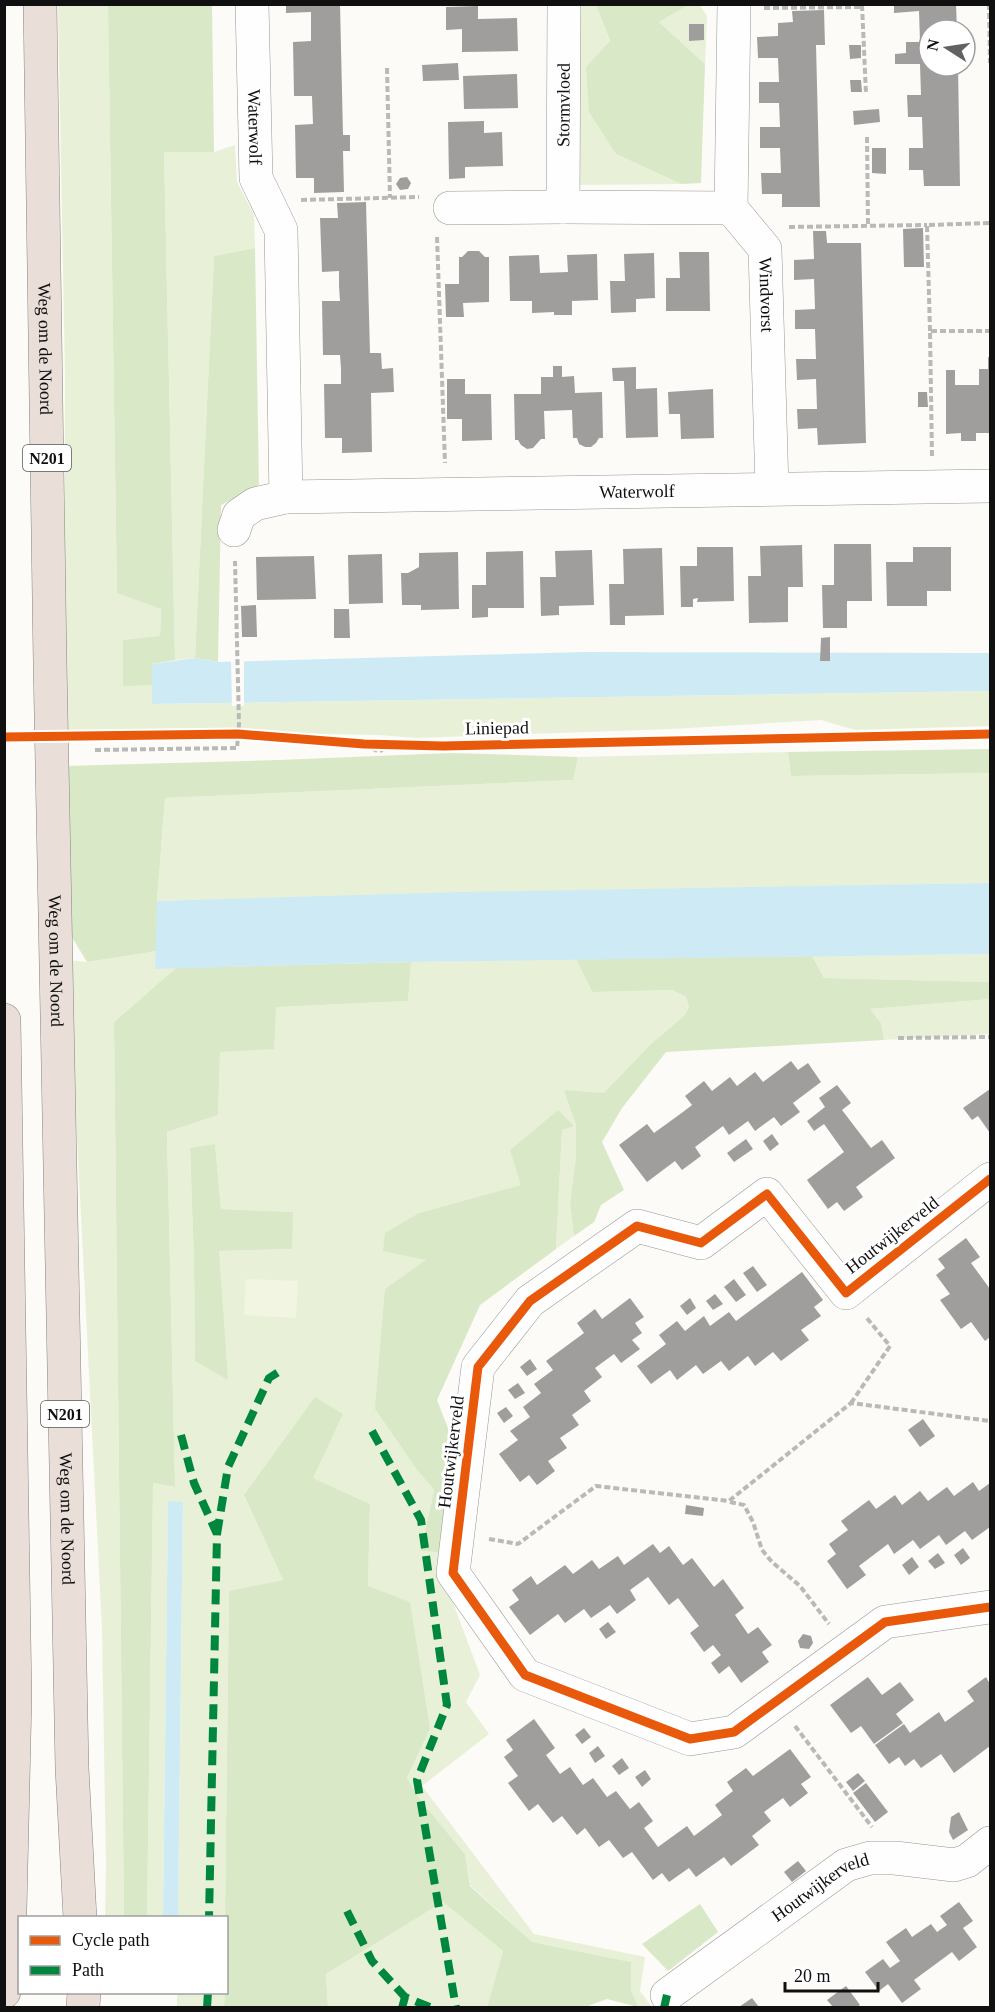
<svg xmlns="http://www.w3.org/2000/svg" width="995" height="2012" font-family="'Times New Roman',serif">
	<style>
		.green { fill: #e8f1d8; fill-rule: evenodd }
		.forest { fill: #d9e8c6 }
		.pitch { fill: #f1f5e1 }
		.water { fill: #ceebf5 }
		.pier { fill: #fcfbf7 }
		.building { fill: #a09e9c }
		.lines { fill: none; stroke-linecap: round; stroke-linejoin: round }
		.minor-casing { stroke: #969694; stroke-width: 34 }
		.highway-casing { stroke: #848381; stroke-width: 34 }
		.path { stroke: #b9b9b8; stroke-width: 4; stroke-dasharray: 6 3; stroke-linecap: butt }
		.minor { stroke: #fffefe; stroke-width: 33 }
		.highway { stroke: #e9dfd8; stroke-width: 33 }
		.quiet { stroke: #00873e; stroke-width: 8; stroke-dasharray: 15 8; stroke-linecap: butt }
		.cycleway-casing { stroke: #fff; stroke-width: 13 }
		.cycleway { stroke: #e8590c; stroke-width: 9 }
		.labels { text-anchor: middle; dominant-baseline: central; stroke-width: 6; stroke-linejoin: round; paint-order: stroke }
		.shield { fill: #fff; stroke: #585858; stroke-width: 1.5 }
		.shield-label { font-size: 16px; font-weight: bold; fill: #101010 }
		.street-label { font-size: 18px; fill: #101010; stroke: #fff }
	</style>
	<rect width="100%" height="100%" fill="#fcfbf7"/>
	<path class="green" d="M58 5H108L117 592 161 609 160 636 124 685H152V704L990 691V726L855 730 821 720 672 729 416 738 379 735 231 732H65V375Z
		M575 5H596L610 42 586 67 616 154 681 184 575 185Z
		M688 5H700L707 16 705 64 659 22Z
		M235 145 237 182 254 215 255 248 214 256 195 658 175 660 164 151 214 152Z
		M788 752 791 776 990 773V883L157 901 165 798 573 780 578 757Z
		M157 951 155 969 176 968 114 1022 124 1917H105L106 1865 102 1629 68 960 87 962Z
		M990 954V982L824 978 812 956Z
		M576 959 592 992 672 990 686 997 689 1007 684 1016 650 1045 604 1094 565 1090 576 1125V1156L570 1203 574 1236 556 1249 562 1130 558 1110 522 1185 419 1213 426 1260 375 1409 417 1470 434 1490 421 1551 449 1553 442 1573 480 1675 466 1702 489 1734 422 1786 534 1934 645 1957 640 1991 652 2007H638L631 1990V1962L532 1942 470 1885 465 1854 421 1801 407 1778 430 1729 368 1586 370 1504 312 1478 343 1414 244 1495 283 1580 229 1592 225 1917H178L183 1502H168L163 1917 147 1918 153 1483 175 1487 167 1132 218 1115 220 1052 275 1007 408 1001 411 962ZM215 1144 221 1209 292 1212V1249L219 1251 195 1360 194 1262 190 1149Z
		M990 999V1034L884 1040 881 1023 870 1009Z
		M443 1902 503 1951 487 2007H328L326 1974Z
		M177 1993H225L224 2007 177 2008Z"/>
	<path class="forest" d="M108 5H212L214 152H164L175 660 152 664V685L123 686V640L160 636 161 609 117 593Z
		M596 5H688L659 22 705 64 701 183 681 184 616 154 589 112 586 67 610 41Z
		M255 248 259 485 221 505 218 662 195 658 214 256Z
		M990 749V773L791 776 788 752Z
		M451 753 578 757 573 780 165 798 157 901V951L87 962 67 929 65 766 279 760Z
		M812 956 824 978 990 982V999L870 1009 881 1023 884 1040 666 1052 622 1108 602 1142 624 1190 601 1205 594 1222 574 1236 570 1203 576 1156V1125L564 1090 604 1093 650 1045 684 1016 689 1007 686 997 672 990 592 992 576 959Z
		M411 962 408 1001 276 1007 274 1049 220 1052 218 1115 167 1132 175 1487 153 1483 147 1918 124 1917 114 1022 176 968Z
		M558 1110 574 1126 562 1130 556 1249 480 1305 437 1400 465 1472 449 1553 421 1551 434 1490 417 1470 375 1409 385 1289 426 1260 383 1251 385 1233 419 1213 521 1185 510 1150Z
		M215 1144 221 1209 293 1212 292 1249 219 1251 228 1380 195 1361 194 1262 190 1148Z
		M315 1397 343 1414 313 1478 370 1504 368 1586 410 1602 430 1729 407 1778 421 1801 465 1854 470 1886 532 1942 631 1962V1990L638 2007 607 1999 585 2007H487L503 1951 443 1902 326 1974 328 2007H224L225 1993 226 1992 225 1917 229 1591 283 1580 244 1495Z
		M700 1904 718 1932 668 1971 642 1944Z"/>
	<path class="pitch" d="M246 1279 298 1281 296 1318 244 1315Z"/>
	<path class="water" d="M585 652 990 653V691L152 704V664L195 658 218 662Z
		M990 883V954L411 962 155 969 157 901 460 892Z
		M168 1501 183 1502 178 1918 163 1917Z"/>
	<path class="pier" d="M231 658H244V706H232Z"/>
	<path class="building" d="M286 4H340L343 135H350V151H343L344 192 314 193V178H296L295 125 313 124 312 96H294L293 42 311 41V12L286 13Z
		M894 4H956L957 30H929V66H958L960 186H924L923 170H909V148H923L922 117H908L907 95H921L920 64H895V54L906 53V42H920L919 11 894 13Z
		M478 6V19L517 18 518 51 462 52V29L446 30V7Z
		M824 10 825 45H816L820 207H782V194H762L761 173H781L780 148H760V127H780L779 103H759V82H779L778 58H758L757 37 778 36V23L793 22 792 11Z
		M689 24H704V40L689 41Z
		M849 45H861V58L850 59Z
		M458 63 459 80 423 81 422 65Z
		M517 74 518 108 464 109 463 76Z
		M850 80H861L862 92H851Z
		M879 109 880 122 854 125 853 111Z
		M484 121V133L502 132 503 166 465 167V178L449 179 448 122Z
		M872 148H886V174L872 173Z
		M407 177 411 183 408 189 400 190 396 184 400 178Z
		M366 202 370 353H381L382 369 393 368 394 392 371 393 372 452 342 453V438H325L324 384H341V369L340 355H323L322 301H340L339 286V271L322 272 320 218H338L337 203Z
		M923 228 924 267H904L903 229Z
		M813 231H826L827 243H861L866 443 818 445 817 428 798 429 797 409H817L816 379 797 380 796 359H816L815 329H795V310L815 309 814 279 794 280V260L814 259Z
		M468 251H479L485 257H489V302L463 303 464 317H446L445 284H459V257H462Z
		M679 252H709L710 311H666V278H680Z
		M654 253 655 298 636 299V312L611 313 610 281H625L624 254Z
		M597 254 598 300 572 301V315H554V312L532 313V301H510L509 256 539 255 540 273 568 272 567 255Z
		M988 357H990V433H976V441H961V433L946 434V370H955V385H979V369H988Z
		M553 366H562V377L574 376 575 393 602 392 603 438H599L596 443 591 447H585L579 444 577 438H573L572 410 544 411 545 439H541L533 448 527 449 521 445 518 440H515L514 394H541V377H553Z
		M636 367V389L657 388 658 437 626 438 624 381H613L612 368Z
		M447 379H465V394H491L492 440 462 441V419H447Z
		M713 389 714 438 681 439 680 414H669L668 392Z
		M918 392H927L928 407H918Z
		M834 544H871L872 601H847V628H823L822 585H834Z
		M802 545 803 587H788V622L749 623 748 576H761L760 546Z
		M697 547H733L734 601 697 602 698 598 693 599V607H681L680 566H697Z
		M913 547H951V591H927V606H887L886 562H913Z
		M662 548 664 615 625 616V625H610L609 584H624L623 549Z
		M592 550 594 605 559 606V615L541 616 540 577H556L555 551Z
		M523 551 524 608H488V617L472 618V585H486V552Z
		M458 552 459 609 421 610V605H402L401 573H408L419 567V553Z
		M382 554 383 603 349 604 348 555Z
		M314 556 316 599 257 600 256 557Z
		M256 605 257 637H242L241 606Z
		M334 609H349L350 638H334Z
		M830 637V661H820L821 638Z
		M791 1061 798 1070 808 1063 821 1082 793 1103 800 1112 781 1126 774 1117 755 1131 748 1121 729 1135 723 1126 695 1147 701 1156 682 1170 675 1161 647 1182 619 1145 647 1124 654 1133 683 1112 692 1105 685 1096 704 1081 712 1091 730 1077 737 1086 755 1072 763 1082Z
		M837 1085 851 1103 842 1110 871 1148 882 1140 895 1158 856 1187 863 1197 844 1211 837 1202 828 1209 807 1180 844 1152 824 1124 814 1131 807 1121 825 1107 819 1098Z
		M990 1089V1133L978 1116 972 1120 963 1108Z
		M772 1134 779 1144 770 1151 763 1141Z
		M746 1139 753 1149 734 1162 727 1153Z
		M966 1238 980 1257 971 1263 990 1289V1337L985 1341 971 1322 961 1329 940 1300 950 1294 936 1275 945 1268 938 1259Z
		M753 1266 767 1285 757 1292 743 1273Z
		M802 1272 823 1300 814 1307 821 1316 801 1330 809 1340 781 1361 773 1352 755 1366 748 1356 729 1371 721 1361 703 1374 696 1365 677 1380 670 1370 651 1384 637 1366 666 1344 659 1335 677 1321 685 1331 704 1316 710 1326 729 1312 736 1321Z
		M734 1279 746 1295 736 1302 724 1287Z
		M715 1294 723 1304 713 1310 706 1301Z
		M630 1298 644 1317 635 1323 642 1333 632 1340 640 1349 621 1363 614 1354 595 1368 602 1377 584 1391 591 1401 572 1415 579 1425 560 1438 567 1448 548 1461 555 1471 537 1485 529 1475 520 1482 499 1454 518 1440 510 1431 530 1417 523 1407 541 1393 534 1384 553 1370 546 1361 584 1333 577 1323 595 1309 602 1319Z
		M690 1298 696 1308 687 1315 680 1306Z
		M530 1359 537 1369 527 1376 520 1367Z
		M518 1383 525 1393 515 1399 508 1390Z
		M506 1407 513 1416 504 1423 497 1413Z
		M923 1419 935 1436 920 1447 908 1430Z
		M973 1482 979 1491 990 1483V1527L972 1540 965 1531 946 1545 939 1535 920 1549 913 1540 894 1554 888 1544 859 1566 866 1575 847 1589 827 1561 836 1554 829 1544 848 1530 841 1521 869 1500 876 1509 895 1495 902 1505 920 1491 928 1501 947 1487 954 1496Z
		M686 1505 704 1508 703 1516 685 1514Z
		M653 1544 660 1553 669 1546 683 1565 692 1558 714 1587 723 1579 744 1608 735 1615 748 1634 758 1627 772 1645 762 1652 769 1662 741 1683 729 1666 719 1674 711 1663 721 1655 713 1645 704 1652 690 1633 699 1626 678 1598 669 1605 648 1577 630 1590 636 1600 617 1614 610 1605 591 1618 584 1609 565 1623 558 1614 530 1635 509 1607 519 1600 512 1590 531 1576 537 1585 565 1565 573 1574 592 1560 599 1569 618 1556 624 1565Z
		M963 1548 970 1558 961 1565 954 1555Z
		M938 1553 945 1563 935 1569 928 1561Z
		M912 1557 919 1567 909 1575 902 1565Z
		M608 1622 616 1632 606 1639 599 1629Z
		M803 1634 811 1636 813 1643 809 1649 800 1648 798 1641Z
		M868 1677 882 1695 900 1682 914 1700 896 1714 903 1723 874 1744 861 1726 851 1733 830 1705Z
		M986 1677 990 1684V1746L954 1773 941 1754 921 1768 914 1759 905 1766 899 1757 889 1764 875 1745 904 1724 910 1733 939 1712 945 1722 974 1701 967 1691Z
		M534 1719 555 1748 546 1755 560 1774 570 1767 583 1785 593 1778 607 1797 616 1791 630 1809 639 1802 653 1821 644 1828 658 1847 687 1826 694 1836 722 1815 715 1805 733 1791 727 1782 746 1768 753 1776 790 1749 811 1777 801 1784 808 1793 790 1807 783 1798 764 1812 771 1821 752 1836 759 1845 731 1866 724 1857 696 1877 689 1868 669 1882 662 1873 653 1880 632 1852 623 1858 609 1840 599 1847 585 1828 577 1835 562 1816 553 1823 538 1804 529 1811 508 1783 518 1776 504 1757 513 1750 506 1740Z
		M584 1728 591 1737 582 1744 575 1735Z
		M598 1746 605 1756 595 1763 589 1753Z
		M622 1758 629 1768 619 1775 612 1766Z
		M645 1770 651 1779 642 1787 635 1777Z
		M858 1773 865 1781 853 1791 846 1782Z
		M866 1783 888 1812 875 1822 853 1793Z
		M959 1812 968 1830 953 1840 949 1832 951 1817Z
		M798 1861 806 1871 792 1882 784 1872Z
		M959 1902 973 1921 963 1928 977 1947 959 1961 952 1952 914 1980 921 1989 902 2003 888 1984 879 1991 865 1972 883 1959 890 1968 900 1961 886 1942 906 1928 912 1937 931 1924 937 1932 947 1925 940 1916Z
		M846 1986 860 2005 857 2007H833L827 2000Z
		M752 1998 759 2007H739Z"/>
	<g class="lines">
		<defs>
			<g id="minor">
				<path id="s1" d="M252 4 256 178 281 230 286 497"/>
				<path id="s2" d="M734 4 731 208 765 249 772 488"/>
				<path id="s3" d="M563 207 564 4"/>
				<path d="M450 208 563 207 731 208"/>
				<path id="s4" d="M234 530 239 515 255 504 286 497 990 486"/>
				<path d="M990 1179 846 1293 767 1194 701 1243 637 1226 530 1301 478 1367 453 1573 525 1675 690 1739 734 1732 885 1622 990 1607"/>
				<path id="s5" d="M667 1995 846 1865 870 1858H895L954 1865 967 1861 990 1843"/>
			</g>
			<g id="highway">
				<path id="s6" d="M40 4 50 663 72 1768 80 1918"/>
				<path d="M4 1020 15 1697 9 1953 4 1992"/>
				<path d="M83 2008 84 1992"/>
			</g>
		</defs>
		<use href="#minor" class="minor-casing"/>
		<use href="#highway" class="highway-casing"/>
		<path class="path" d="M989 4 990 63
			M862 5 866 94
			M764 8 862 7
			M387 68 390 198
			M867 137 868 226
			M301 200 419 197
			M789 227 927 225
			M437 237 445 463
			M930 331 927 225 990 223
			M932 456 930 331H990
			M364 744 379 752 389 745
			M95 750 237 748 239 724 235 561
			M898 1038 990 1037
			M851 1403 890 1346 866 1317
			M730 1502 744 1505 753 1522 762 1550 772 1562 800 1586 829 1624
			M489 1539 518 1544 596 1486 729 1501 851 1403 990 1421
			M795 1726 872 1827"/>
		<use href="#minor" class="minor"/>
		<use href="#highway" class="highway"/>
		<path class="quiet" d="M372 1431 421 1520 447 1705 417 1780 456 2008
			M181 1435 194 1483 217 1534 209 1918
			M217 1534 228 1467 269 1378 280 1371
			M347 1911 372 1961 405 1997
			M207 2008 208 1992
			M402 2008 405 1997 432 2008
			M664 2008 667 1995"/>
		<defs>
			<path id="cycleway" d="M4 737 238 734 364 744 443 746 990 734
				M990 1179 846 1293 767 1194 701 1243 637 1226 530 1301 478 1367 453 1573 525 1675 690 1739 734 1732 885 1622 990 1607"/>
		</defs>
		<use href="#cycleway" class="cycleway-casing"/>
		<use href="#cycleway" class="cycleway"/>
	</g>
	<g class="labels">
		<g class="shield">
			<rect x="23" y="445" width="48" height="26" rx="4.5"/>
			<rect x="41" y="1401" width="48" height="26" rx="4.5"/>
		</g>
		<g class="shield-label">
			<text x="47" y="458">N201</text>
			<text x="65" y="1414">N201</text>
		</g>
		<g class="street-label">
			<text stroke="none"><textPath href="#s3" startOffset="102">Stormvloed</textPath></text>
			<text stroke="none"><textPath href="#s1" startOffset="123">Waterwolf</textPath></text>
			<text stroke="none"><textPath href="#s2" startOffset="303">Windvorst</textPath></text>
			<text stroke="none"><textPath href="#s6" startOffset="345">Weg om de Noord</textPath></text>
			<text stroke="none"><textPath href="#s4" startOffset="418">Waterwolf</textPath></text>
			<text transform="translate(497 728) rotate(-1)">Liniepad</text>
			<text stroke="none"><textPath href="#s6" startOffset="957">Weg om de Noord</textPath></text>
			<text transform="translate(892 1235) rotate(-38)">Houtwijkerveld</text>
			<text transform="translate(451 1452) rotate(-83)">Houtwijkerveld</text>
			<text stroke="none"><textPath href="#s6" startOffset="1515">Weg om de Noord</textPath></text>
			<text stroke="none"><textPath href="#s5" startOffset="188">Houtwijkerveld</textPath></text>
		</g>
	</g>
	<rect width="995" height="2012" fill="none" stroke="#101010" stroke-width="12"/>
	<rect x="18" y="1916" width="210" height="78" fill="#ffffff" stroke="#9f9f9f" stroke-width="1.5"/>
	<rect x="30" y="1936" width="30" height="9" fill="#e8590c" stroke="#9f9f9f" stroke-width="1.5"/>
	<text x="72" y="1946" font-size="18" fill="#101010">Cycle path</text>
	<rect x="30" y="1966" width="30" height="9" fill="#00873e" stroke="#9f9f9f" stroke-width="1.5"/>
	<text x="72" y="1976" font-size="18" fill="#101010">Path</text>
	<g transform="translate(947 48) rotate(282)"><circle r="28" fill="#ffffff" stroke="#9f9f9f" stroke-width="1.5"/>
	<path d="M0-4.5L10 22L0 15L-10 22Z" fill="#636261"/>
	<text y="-9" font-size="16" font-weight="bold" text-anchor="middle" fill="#101010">N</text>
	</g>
	<path d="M785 1982v9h93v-9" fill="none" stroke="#101010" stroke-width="3"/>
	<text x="794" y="1982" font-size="18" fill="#101010" stroke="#ffffff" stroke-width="4.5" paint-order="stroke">20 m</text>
</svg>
